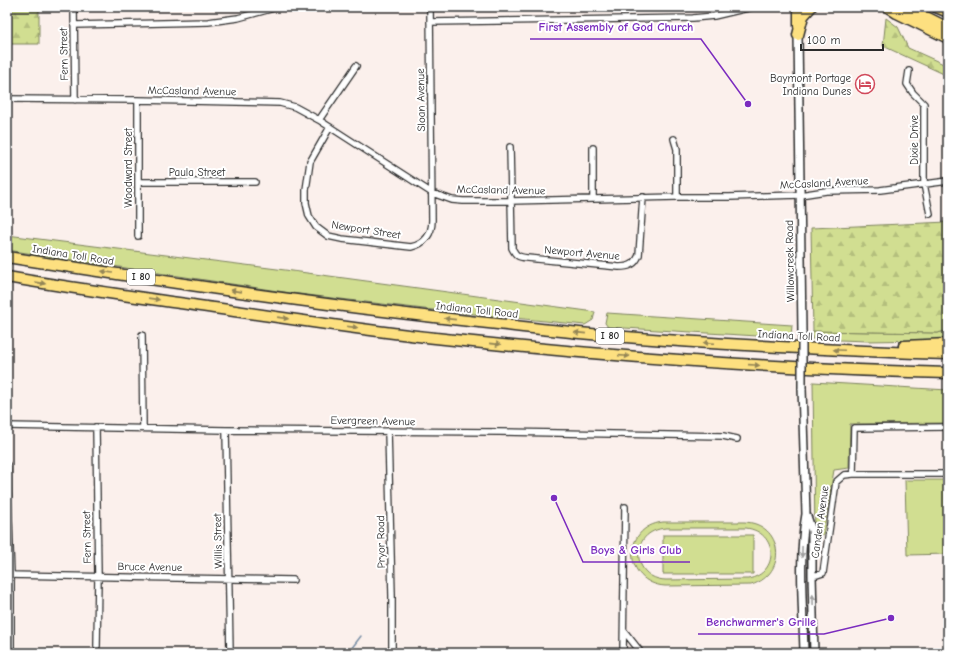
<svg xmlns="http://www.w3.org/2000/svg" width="955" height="660" font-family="'Comic Neue',sans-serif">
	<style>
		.grass { fill: #d1de91; stroke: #7e845e; fill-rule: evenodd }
		.forest { fill: url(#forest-firs); stroke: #7e845e }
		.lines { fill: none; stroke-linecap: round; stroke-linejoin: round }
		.stream { stroke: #7b90a7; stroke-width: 1.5 }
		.minor-casing { stroke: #2b2b2b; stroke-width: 8 }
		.secondary-casing { stroke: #2b2b2b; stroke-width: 10 }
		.primary-casing { stroke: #2b2b2b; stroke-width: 11 }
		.motorway-casing { stroke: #2b2b2b; stroke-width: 13 }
		.minor { stroke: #fff; stroke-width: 5.5 }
		.secondary { stroke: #fff; stroke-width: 7 }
		.primary { stroke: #fde080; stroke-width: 8 }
		.motorway { stroke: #fde080; stroke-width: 10 }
		.secondary-bridge-casing { stroke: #2b2b2b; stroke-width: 10; stroke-linecap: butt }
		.secondary-bridge { stroke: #fff; stroke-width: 7 }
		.oneway { fill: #948656 }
		.oneway2 { fill: #a0a0a0 }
		.labels { text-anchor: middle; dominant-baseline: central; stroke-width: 4; stroke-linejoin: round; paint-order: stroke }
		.shield { fill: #fff; stroke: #6b6b6b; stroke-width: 1 }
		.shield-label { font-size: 10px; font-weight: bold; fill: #2b2b2b }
		.street-label { font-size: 11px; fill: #2b2b2b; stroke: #fff }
		.poi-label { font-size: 11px; fill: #2b2b2b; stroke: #fff; text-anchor: end }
		.leader { fill: none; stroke: #7b2cbf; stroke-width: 1.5 }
		.callout-dot { fill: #7b2cbf; stroke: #fff; stroke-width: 1.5 }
		.callout-label { font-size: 12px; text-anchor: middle; font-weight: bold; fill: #7b2cbf; stroke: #fff; stroke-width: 4; stroke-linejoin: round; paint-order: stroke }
	</style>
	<defs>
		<pattern id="forest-firs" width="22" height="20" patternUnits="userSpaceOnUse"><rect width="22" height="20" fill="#d1de91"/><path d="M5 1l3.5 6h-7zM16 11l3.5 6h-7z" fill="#b4bf7d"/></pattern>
	</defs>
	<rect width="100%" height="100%" fill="#fbf0ec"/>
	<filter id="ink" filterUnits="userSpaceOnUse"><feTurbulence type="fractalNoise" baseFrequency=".025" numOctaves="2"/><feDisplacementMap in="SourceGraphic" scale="8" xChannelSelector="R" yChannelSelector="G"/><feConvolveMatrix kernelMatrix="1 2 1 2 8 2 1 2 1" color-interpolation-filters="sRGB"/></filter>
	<g filter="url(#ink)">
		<path class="grass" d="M7 235 285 270 595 312 593 320 585 325 424 309 291 293 7 250Z
			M607 313 792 325 791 338 608 327 605 323Z
			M948 330V338L934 340 867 341 812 339 813 331 938 333Z
			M813 382 948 390V423L850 424 849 468 834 470 823 535 815 536Z
			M905 480H948V554L907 555Z
			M663 522H744C783 523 789 574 751 585L665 586C623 583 621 527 663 522ZM666 528H746C778 532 780 573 748 579L666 580C631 579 628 531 666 528Z
			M663 535H753V574H663Z"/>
		<path class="forest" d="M7 7H39V44H7Z
			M886 18 898 27 908 48 948 66V76L883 46Z
			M948 222V330L938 333 813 331 811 228Z"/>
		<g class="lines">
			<path class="stream" d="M348 653 361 636"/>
			<defs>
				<path id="minor" d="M74 7 75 100
					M430 22 693 18 714 16 752 7
					M74 25 208 22 238 18 278 7
					M909 71 907 84 913 93 924 104V184L930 214
					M7 99 138 100 280 103 295 107 319 120 432 193 452 200 463 201H510L677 197H729L800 195 826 191 880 190 948 181
					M138 100V236
					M319 120 356 66
					M330 127 310 162 306 190V203L309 216 316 227 328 236 342 239 411 247C425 244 432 234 432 220L430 7
					M674 139 677 149V197
					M510 147 512 248C516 256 518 257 527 258L619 267C629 267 635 265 639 255L643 197
					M138 182H255
					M593 199V148
					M142 335 143 428
					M7 426 226 430 499 432 723 436 737 439
					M96 427 98 576 97 646
					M226 430 230 653
					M388 431 392 595V653
					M7 465 11 575V653
					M853 474 854 428 948 427
					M7 575 293 580
					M812 575H817L823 573 836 482 844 475 853 474H948
					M624 631 639 650 638 653
					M623 653 625 507"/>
				<path id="secondary" d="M798 35 802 333
					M802 388 806 514C798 559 803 607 804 653
					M807 516 812 531V575L814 653"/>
				<path id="primary" d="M798 7V26"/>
				<path id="motorway" d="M888 7 897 13 948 38
					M936 7 948 12
					M903 11 926 17 948 28
					M798 35 803 16 811 7
					M7 257C173 283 339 308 507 325 538 329 570 332 601 335 717 345 832 350 948 354
					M7 277C76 289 145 298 214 308 285 318 355 329 426 337 600 356 773 369 948 373
					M904 346 948 344"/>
			</defs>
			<use href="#minor" class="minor-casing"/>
			<use href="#secondary" class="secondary-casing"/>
			<use href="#primary" class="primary-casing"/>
			<use href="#motorway" class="motorway-casing"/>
			<use href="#minor" class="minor"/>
			<use href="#secondary" class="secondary"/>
			<use href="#primary" class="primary"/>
			<use href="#motorway" class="motorway"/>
			<defs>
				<path id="secondary-bridge" d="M802 333V388"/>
			</defs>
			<use href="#secondary-bridge" class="secondary-bridge-casing"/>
			<use href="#secondary-bridge" class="secondary-bridge"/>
		</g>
		<defs><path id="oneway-solid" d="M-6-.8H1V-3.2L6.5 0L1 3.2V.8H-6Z"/></defs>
		<g class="oneway">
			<use href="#oneway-solid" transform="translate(107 272) rotate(-171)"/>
			<use href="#oneway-solid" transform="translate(40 283) rotate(8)"/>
			<use href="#oneway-solid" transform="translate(236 291) rotate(-172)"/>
			<use href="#oneway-solid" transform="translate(154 299) rotate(8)"/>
			<use href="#oneway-solid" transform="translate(283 318) rotate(8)"/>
			<use href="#oneway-solid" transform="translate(450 319) rotate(-174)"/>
			<use href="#oneway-solid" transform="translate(352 327) rotate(7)"/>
			<use href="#oneway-solid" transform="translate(580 333) rotate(-174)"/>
			<use href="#oneway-solid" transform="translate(709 343) rotate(-176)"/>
			<use href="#oneway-solid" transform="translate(495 344) rotate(6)"/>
			<use href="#oneway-solid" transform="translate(839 350) rotate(-177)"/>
			<use href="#oneway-solid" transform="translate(624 356) rotate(4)"/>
			<use href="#oneway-solid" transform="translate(754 365) rotate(4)"/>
		</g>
		<g class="oneway2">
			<use href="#oneway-solid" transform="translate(802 552) rotate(91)"/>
			<use href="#oneway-solid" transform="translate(813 600) rotate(-92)"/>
		</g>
	</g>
	<defs>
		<symbol id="hotel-ring" viewBox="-11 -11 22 22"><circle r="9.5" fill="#fff" stroke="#d1495b" stroke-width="1.5"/><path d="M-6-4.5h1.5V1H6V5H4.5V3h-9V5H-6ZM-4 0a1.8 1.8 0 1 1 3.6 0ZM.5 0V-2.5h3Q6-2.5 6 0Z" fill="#d1495b"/></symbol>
	</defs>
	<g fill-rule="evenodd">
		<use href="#hotel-ring" x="854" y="73" width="22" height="22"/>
	</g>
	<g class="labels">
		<g class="shield">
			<rect x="127" y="269" width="28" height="16" rx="3"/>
			<rect x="596" y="328" width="28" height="16" rx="3"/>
		</g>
		<g class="shield-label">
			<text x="141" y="277">I 80</text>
			<text x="610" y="336">I 80</text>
		</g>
		<g class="street-label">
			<text transform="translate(64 54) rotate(-91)">Fern Street</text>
			<text transform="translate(192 91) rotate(1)">McCasland Avenue</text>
			<text transform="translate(421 100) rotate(-91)">Sloan Avenue</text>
			<text transform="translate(914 140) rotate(-90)">Dixie Drive</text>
			<text transform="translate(128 168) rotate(-90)">Woodward Street</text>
			<text x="197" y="172">Paula Street</text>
			<text transform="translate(824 183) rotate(-3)">McCasland Avenue</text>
			<text transform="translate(501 190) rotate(1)">McCasland Avenue</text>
			<text transform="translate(366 230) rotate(9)">Newport Street</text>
			<text transform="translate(582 253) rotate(5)">Newport Avenue</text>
			<text transform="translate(73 255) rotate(9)">Indiana Toll Road</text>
			<text transform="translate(790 261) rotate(-91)">Willowcreek Road</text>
			<text transform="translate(477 310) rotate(6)">Indiana Toll Road</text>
			<text transform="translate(799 336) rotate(3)">Indiana Toll Road</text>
			<text transform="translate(373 421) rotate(1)">Evergreen Avenue</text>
			<text transform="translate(820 522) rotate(-82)">Canden Avenue</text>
			<text transform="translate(87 537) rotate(-91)">Fern Street</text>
			<text transform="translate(218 541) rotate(-91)">Willis Street</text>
			<text transform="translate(381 542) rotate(-91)">Pryor Road</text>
			<text transform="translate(150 567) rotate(1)">Bruce Avenue</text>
		</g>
		<g class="poi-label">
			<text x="851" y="78">Baymont Portage<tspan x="851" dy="13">Indiana Dunes</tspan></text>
		</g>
	</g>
	<path class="leader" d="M748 104L701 39H530M554 498L583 562H690M891 618L824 634H698"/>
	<g class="callout-dot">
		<circle cx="748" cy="104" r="4"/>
		<circle cx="554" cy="498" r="4"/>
		<circle cx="891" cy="618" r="4"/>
	</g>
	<g class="callout-label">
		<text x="616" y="31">First Assembly of God Church</text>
		<text x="636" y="554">Boys &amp; Girls Club</text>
		<text x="761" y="626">Benchwarmer's Grille</text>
	</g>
	<rect width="955" height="660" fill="none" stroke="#fff" stroke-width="24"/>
	<rect x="12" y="12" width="931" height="636" fill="none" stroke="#2b2b2b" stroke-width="1.5" filter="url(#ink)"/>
	<path d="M801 44v6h82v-6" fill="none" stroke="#2b2b2b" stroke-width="2"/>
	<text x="807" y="44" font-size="12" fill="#2b2b2b" stroke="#ffffff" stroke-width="3" paint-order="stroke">100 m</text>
</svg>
